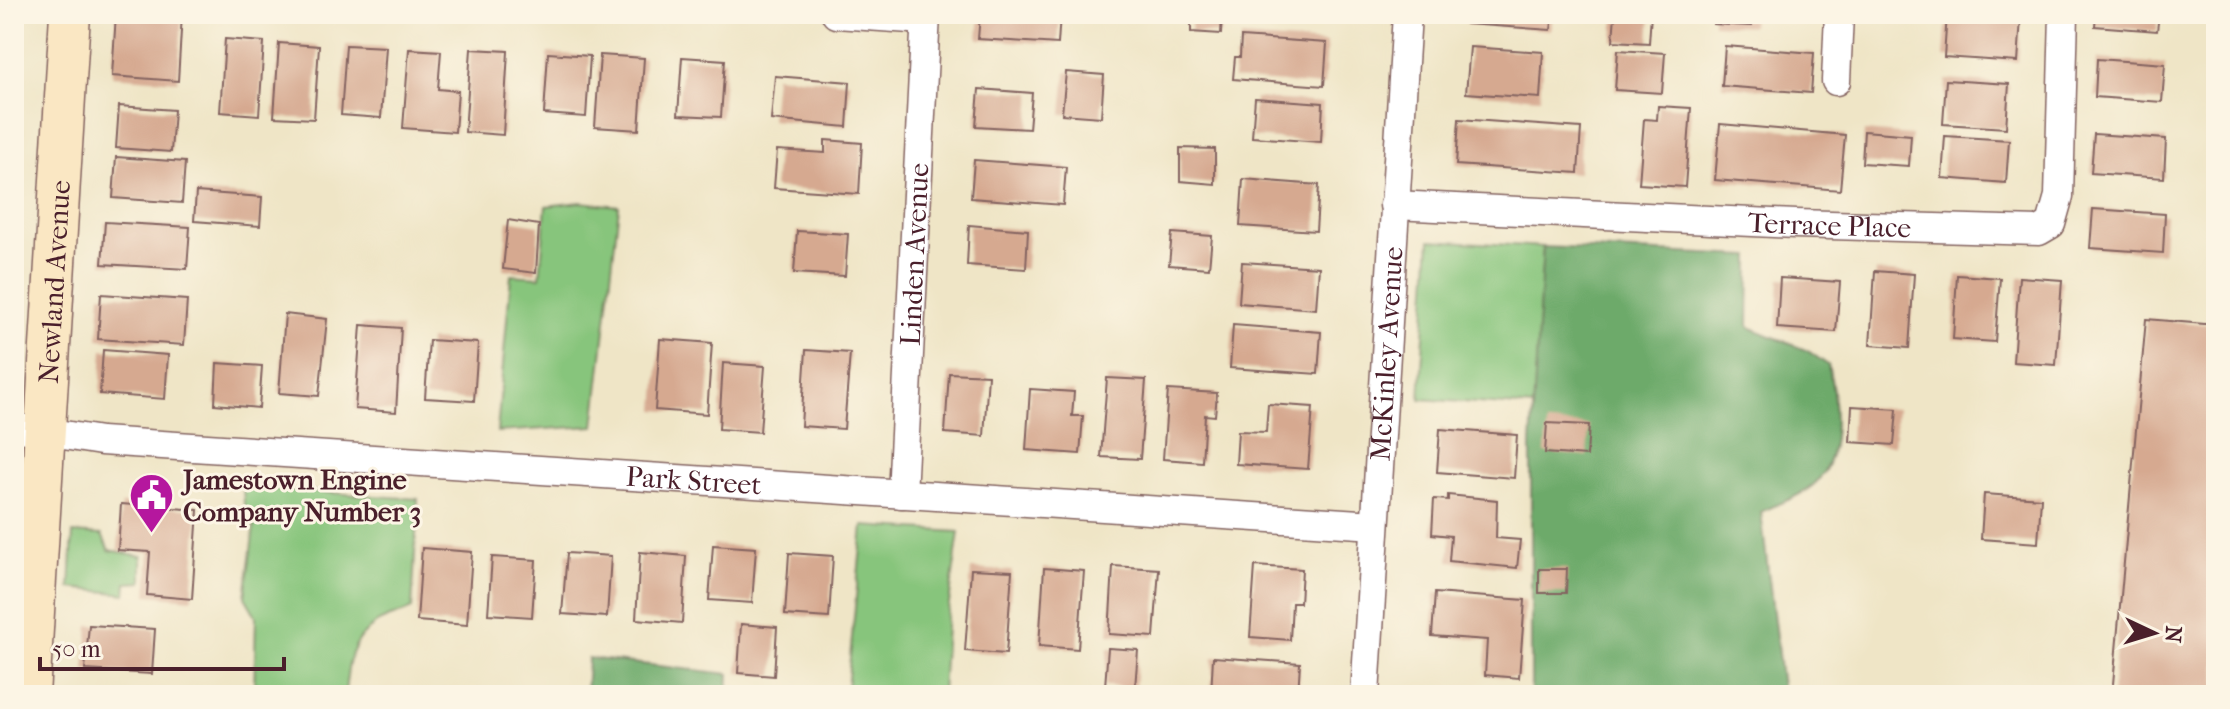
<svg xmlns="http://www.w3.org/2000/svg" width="2230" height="709" font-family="'IM FELL French Canon',serif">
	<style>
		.green { fill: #87c57b; stroke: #687253; stroke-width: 2 }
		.forest { fill: #6daa6b; stroke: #5c644b; stroke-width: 2 }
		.building { fill: #d6a990 }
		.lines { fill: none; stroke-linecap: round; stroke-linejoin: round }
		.street-casing { stroke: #846461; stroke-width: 31 }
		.secondary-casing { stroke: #846461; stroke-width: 43 }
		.street { stroke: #fff; stroke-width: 28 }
		.secondary { stroke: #fae7c3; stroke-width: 40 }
		.labels { text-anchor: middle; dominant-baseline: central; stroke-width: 6; stroke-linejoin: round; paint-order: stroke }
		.street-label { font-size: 28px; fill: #4a1f2b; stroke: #fcf5e5 }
		.poi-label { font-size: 28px; font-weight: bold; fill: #4a1f2b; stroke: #fcf5e5; text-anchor: start }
	</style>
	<rect width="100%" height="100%" fill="#fcf5e5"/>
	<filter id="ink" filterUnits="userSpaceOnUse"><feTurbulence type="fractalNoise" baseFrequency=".0125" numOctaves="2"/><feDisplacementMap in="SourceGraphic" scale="16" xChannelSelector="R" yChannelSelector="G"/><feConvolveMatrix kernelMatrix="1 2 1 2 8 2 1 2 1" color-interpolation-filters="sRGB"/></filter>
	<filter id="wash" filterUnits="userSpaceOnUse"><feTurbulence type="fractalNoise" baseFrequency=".006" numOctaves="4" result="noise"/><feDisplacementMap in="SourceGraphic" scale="32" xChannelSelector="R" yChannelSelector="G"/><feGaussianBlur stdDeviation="1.8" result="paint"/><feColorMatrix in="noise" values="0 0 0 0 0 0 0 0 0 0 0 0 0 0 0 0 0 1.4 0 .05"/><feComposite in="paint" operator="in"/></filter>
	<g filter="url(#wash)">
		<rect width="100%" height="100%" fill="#efe5c6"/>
		<path class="green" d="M580 202 619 206 594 426 497 432 511 275 540 277 546 206Z
			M1430 240 1543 247 1534 407 1420 399Z
			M243 487 418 499 412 609C401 614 387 617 377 623 350 640 347 666 345 695H254L256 616 245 597 254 527 244 504Z
			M863 526 959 532 946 625 942 695H867L847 688Z
			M73 533 102 535 109 550 142 556V582L127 583 126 594 70 588Z"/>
		<path class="forest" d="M1543 247 1750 256 1749 327 1808 351 1828 365C1836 398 1843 462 1812 486 1798 498 1777 504 1761 512L1783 695H1531V443Z
			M588 658 729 674 728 695H586Z"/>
		<g id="blocks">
			<path class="building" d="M116 14H182L178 81 112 76Z
				M980 14H1060L1058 44 978 39Z
				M1191 14H1222L1221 34 1191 32Z
				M1466 14H1553L1551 30 1466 24Z
				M1615 14H1651L1649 43 1613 41Z
				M1713 14H1753L1752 26 1713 24Z
				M1947 14 2021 18 2018 62 1944 57Z
				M2096 14H2159L2157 31 2095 26Z
				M1241 37 1327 43 1324 86 1233 79 1235 57H1240Z
				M225 39 264 42 259 115 220 112Z
				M279 43 319 46 314 119 274 117Z
				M346 45 386 47 381 118 341 115Z
				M1725 46 1814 53 1811 93 1722 86Z
				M1470 47 1543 52 1540 98 1466 93Z
				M409 49 441 51 438 89 458 91 455 132 403 128Z
				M471 49 508 51 503 135 465 132Z
				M1618 50 1665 53 1662 93 1615 90Z
				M548 53 590 56 586 117 544 114Z
				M600 55 644 58 639 130 595 127Z
				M682 57 725 60 721 117 678 115Z
				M2097 59 2165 64 2162 102 2095 97Z
				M1066 72 1104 75 1101 117 1062 114Z
				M775 76 850 82 847 127 771 120Z
				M1946 80 2009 84 2006 128 1943 124Z
				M979 89 1032 93 1029 129 976 126Z
				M1255 98 1323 103 1321 142 1252 137Z
				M119 106 174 110 171 152 116 148Z
				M1658 106 1691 108 1685 187 1639 184 1644 119 1657 120Z
				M1459 119 1581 128 1578 173 1456 165Z
				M1720 124 1845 135 1840 190 1715 180Z
				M1864 131 1911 135 1909 166 1862 163Z
				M2094 134 2166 139 2164 178 2091 173Z
				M1945 136 2009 140 2006 183 1942 178Z
				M825 140 862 143 859 194 774 188 777 150 825 153Z
				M1180 148 1215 149V184L1180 181Z
				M116 157 185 162 182 203 113 198Z
				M974 160 1066 167 1063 205 971 198Z
				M1243 179 1319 185 1316 231 1240 226Z
				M196 192 262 197 260 226 194 221Z
				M2093 209 2165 214 2163 253 2090 248Z
				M508 220 539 225 536 273 503 269Z
				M105 222 190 227 187 269 102 264Z
				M969 225 1028 230 1026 269 967 265Z
				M797 231 848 234 845 276 794 273Z
				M1172 233 1212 236 1209 268 1169 265Z
				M1242 262 1319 267 1316 309 1239 303Z
				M1875 271 1914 274 1909 348 1870 345Z
				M1957 275 2000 278 1995 342 1953 339Z
				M2019 277 2062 280 2056 365 2013 362Z
				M1780 278 1840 282 1836 332 1777 328Z
				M101 294 187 300 184 345 98 339Z
				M285 314 327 319 319 396 279 393Z
				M2146 319 2216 325V695H2112Z
				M361 325 401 328 396 412 355 409Z
				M1233 325 1321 332 1318 374 1230 368Z
				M660 339 712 343 707 414 655 410Z
				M429 340 478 343 474 401 425 398Z
				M103 350 168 355 165 399 100 394Z
				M806 350 850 353 844 429 801 426Z
				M217 363 262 366 259 408 215 404Z
				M723 363 765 366 760 432 719 429Z
				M949 373 988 375 984 436 945 433Z
				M1107 378 1146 380 1140 459 1101 457Z
				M1030 389 1074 392 1072 416H1083L1080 454 1026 450Z
				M1168 390 1217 393 1215 416 1205 415 1202 462 1163 459Z
				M1268 404 1313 407 1308 469 1236 464 1238 431 1266 432Z
				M1852 406 1897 409 1894 445 1850 442Z
				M1547 423 1589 425 1587 456 1545 453Z
				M1440 429 1517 435 1514 478 1437 472Z
				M1984 494 2041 498 2038 543 1981 539Z
				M1448 495 1497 500 1496 538 1520 540 1517 568 1449 561 1451 536 1432 534 1434 499 1448 500Z
				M121 504 198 510 192 599 147 595 150 552 118 550Z
				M713 545 756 548 752 603 709 600Z
				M422 548 472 552 467 625 417 621Z
				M640 552 686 556 682 623 636 619Z
				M567 553 611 556 607 617 562 614Z
				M789 553 833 556 829 618 785 615Z
				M492 557 536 560 532 617 488 614Z
				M1113 566 1159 569 1154 637 1109 634Z
				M1255 566 1302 569 1300 603H1292L1290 640 1250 637Z
				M1044 568 1084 571 1078 649 1039 646Z
				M971 569 1012 571 1006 654 965 651Z
				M1539 569H1567L1566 593H1539Z
				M1435 593 1525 600 1519 678 1485 675 1487 640 1432 636Z
				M741 624 777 627 774 676 738 673Z
				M89 625 155 629 152 674 85 670Z
				M1108 648 1138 650 1135 688 1105 686Z
				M1213 657 1300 663 1298 695H1211Z"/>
		</g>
	</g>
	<g filter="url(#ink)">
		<use href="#blocks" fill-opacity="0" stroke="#846461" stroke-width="2"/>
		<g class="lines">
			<defs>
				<g id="street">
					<path d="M836 14 926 20"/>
					<path d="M1836 81 1839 14"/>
					<path id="s1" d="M1394 205 1796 224 2039 231 2051 224 2059 196 2064 14"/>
					<path id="s2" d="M14 427 101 441 1375 525"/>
					<path id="s3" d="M902 494 926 14"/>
					<path id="s4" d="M1365 695 1407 14"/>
				</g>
				<g id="secondary">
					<path id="s5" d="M29 695 70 14"/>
				</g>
			</defs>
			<use href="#street" class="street-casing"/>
			<use href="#secondary" class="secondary-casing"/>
			<use href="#street" class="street"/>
			<use href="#secondary" class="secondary"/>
		</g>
	</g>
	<defs>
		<symbol id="civic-pin" viewBox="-11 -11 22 30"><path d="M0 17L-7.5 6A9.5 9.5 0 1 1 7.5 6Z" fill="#b5179e" stroke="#fcf5e5"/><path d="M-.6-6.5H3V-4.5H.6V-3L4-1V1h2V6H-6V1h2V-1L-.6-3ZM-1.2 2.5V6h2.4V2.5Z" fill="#fff"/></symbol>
	</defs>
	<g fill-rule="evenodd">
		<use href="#civic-pin" x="126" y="470" width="51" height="69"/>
	</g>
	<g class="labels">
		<g class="street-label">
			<text stroke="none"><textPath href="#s1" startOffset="436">Terrace Place</textPath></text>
			<text stroke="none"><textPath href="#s3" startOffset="240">Linden Avenue</textPath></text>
			<text stroke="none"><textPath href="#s5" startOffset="414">Newland Avenue</textPath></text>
			<text stroke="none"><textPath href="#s4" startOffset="342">McKinley Avenue</textPath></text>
			<text stroke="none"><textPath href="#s2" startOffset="682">Park Street</textPath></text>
		</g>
		<g class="poi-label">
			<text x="183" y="479">Jamestown Engine<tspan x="183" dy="32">Company Number 3</tspan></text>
		</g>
	</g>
	<rect width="2230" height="709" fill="none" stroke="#fcf5e5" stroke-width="48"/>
	<g transform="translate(2154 633) rotate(94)" stroke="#fcf5e5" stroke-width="6" paint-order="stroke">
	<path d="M0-6L14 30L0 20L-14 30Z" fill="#4a1f2b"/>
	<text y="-12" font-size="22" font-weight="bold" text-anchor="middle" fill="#4a1f2b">N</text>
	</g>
	<path d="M40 657v12h244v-12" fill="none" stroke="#4a1f2b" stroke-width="4"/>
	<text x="52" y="657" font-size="24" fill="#4a1f2b" stroke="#fcf5e5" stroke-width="6" paint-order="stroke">50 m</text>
</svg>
